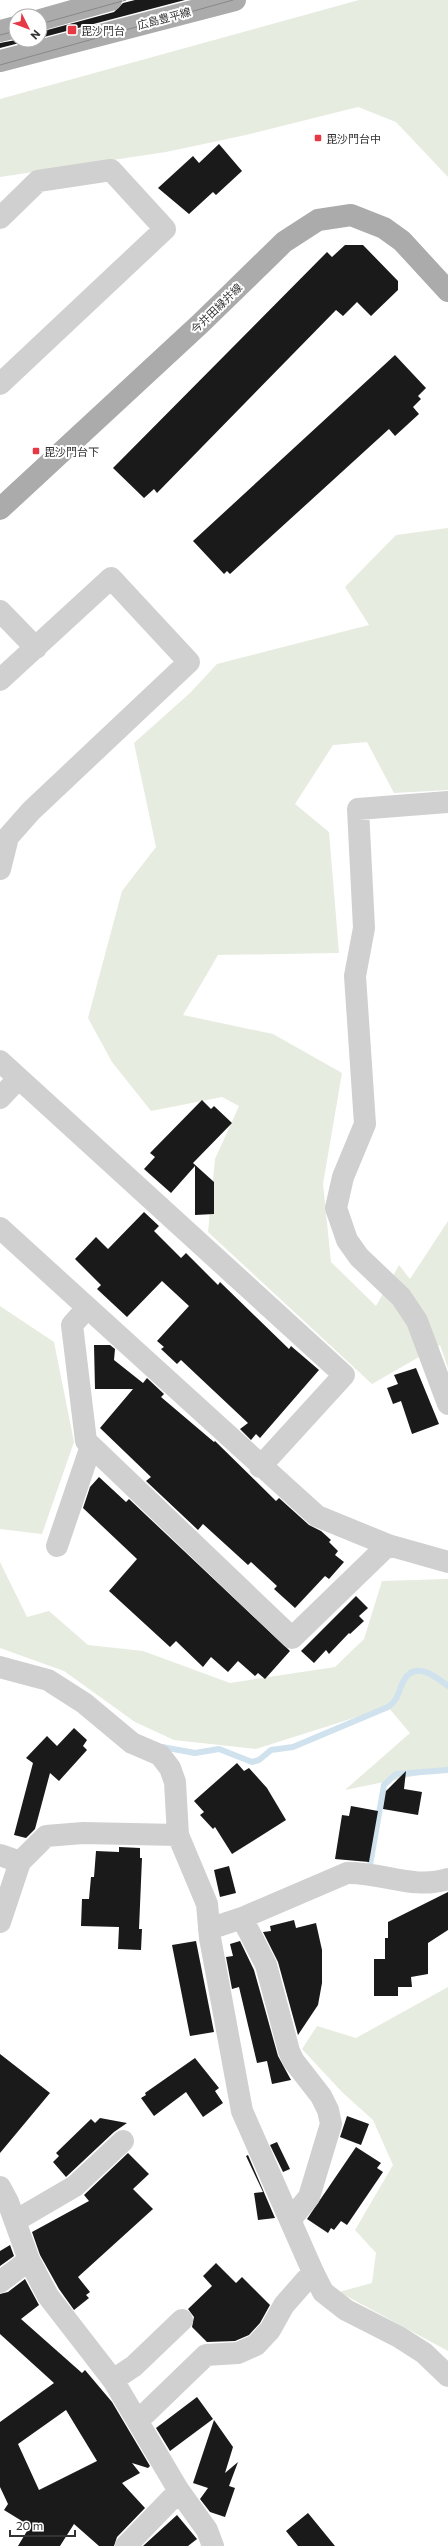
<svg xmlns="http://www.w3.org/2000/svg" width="448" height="2546" font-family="Commissioner,'Noto Sans JP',sans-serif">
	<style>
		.green { fill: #e6ecdf }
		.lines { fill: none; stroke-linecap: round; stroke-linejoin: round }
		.stream { stroke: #cfe2ee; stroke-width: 6 }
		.building { fill: #1a1a1a; fill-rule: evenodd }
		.minor { stroke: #d0d0d0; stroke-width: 22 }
		.major { stroke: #ababab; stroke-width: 22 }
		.tram { stroke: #888; stroke-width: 1 }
		.poi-dot { fill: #e63946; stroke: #fff; stroke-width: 1.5 }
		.labels { text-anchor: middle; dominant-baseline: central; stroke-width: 4; stroke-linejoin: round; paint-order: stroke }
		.street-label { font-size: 11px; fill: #333; stroke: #fff }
		.poi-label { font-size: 11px; fill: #333; stroke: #fff; text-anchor: start }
	</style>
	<rect width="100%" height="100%" fill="#fff"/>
	<path class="green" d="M359 0H448V177L396 122 358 107 246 135 166 152 0 177V99Z
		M448 528V790L394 793 367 742 333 745 295 804 329 832 339 953 218 955 183 1015 273 1034 342 1073 323 1184 331 1262 376 1306 399 1265 410 1279 448 1221V1368L440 1345 372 1384 208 1232 215 1159 239 1106 222 1097 151 1111 112 1062 88 1018 122 891 156 847 134 743 190 693 217 664 369 625 345 587 396 535Z
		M0 1306 54 1342 74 1442 42 1534 0 1529Z
		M0 1562 27 1617 49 1611 88 1645 143 1651 230 1683 335 1667 364 1639 382 1581 448 1579V1769L345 1790 410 1733 388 1707 256 1749 174 1740 135 1722 64 1671 0 1648Z
		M448 1987V2351L339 2292 372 2283 376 2253 355 2230 393 2165 373 2120 342 2092 302 2049 317 2026 356 2038Z"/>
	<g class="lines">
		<path class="stream" d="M162 1747 195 1753 219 1749 252 1762 259 1760 271 1750 293 1747 388 1707C397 1701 398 1694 402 1684 413 1659 434 1675 448 1686
			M370 1865 384 1785 396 1774 448 1770"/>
	</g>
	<path class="building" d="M135 0H185L40 38V32L114 12 123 3Z
		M16 40H31L0 48V43Z
		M219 144 242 171 216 195 213 192 189 214 158 188 193 156 199 163Z
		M345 245H363L398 281V290L371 316 357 302 343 316 336 310 157 493 154 489 144 498 113 468 327 252 332 257Z
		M395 355 426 388 418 396 421 399 413 407 419 414 395 436 389 429 230 574 227 571 224 574 193 541Z
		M202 1100 211 1109 214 1106 232 1123 193 1163 214 1182V1214L195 1215V1166L171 1193 144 1169 155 1157 150 1153Z
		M144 1212 159 1226 154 1231 181 1258 186 1253 218 1285 220 1282 289 1349 291 1346 319 1370 260 1438 256 1434 251 1440 240 1429 248 1423 181 1360 177 1364 161 1349 164 1347 157 1341 189 1306 162 1281 127 1317 97 1289 101 1285 75 1259 96 1237 108 1249Z
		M94 1345H110L115 1349 114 1360 143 1383 147 1378 164 1394 161 1397 214 1442 215 1441 276 1501 279 1498 309 1525 321 1531 331 1540 329 1542 338 1551 335 1555 344 1562 329 1579 325 1576 295 1608 274 1589 277 1586 251 1562 248 1565 203 1524 198 1530 146 1481 151 1477 100 1428 133 1389H95Z
		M416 1368 439 1424 412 1434 401 1401 393 1404 387 1388 398 1384 394 1375Z
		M99 1477 126 1502 129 1499 290 1651 265 1679 258 1673 255 1676 238 1661 228 1672 211 1657 203 1667 176 1641 170 1647 109 1591 137 1559 83 1508 90 1487Z
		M356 1596 368 1608 359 1616 364 1621 350 1634 349 1633 329 1654 326 1650 314 1663 301 1651Z
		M74 1728 87 1740 83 1746 87 1750 59 1781 50 1773 35 1829 26 1838 14 1835 33 1763 26 1758 47 1736 57 1746Z
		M237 1763 244 1771 249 1768 267 1788 286 1820 232 1854 215 1827 213 1829 200 1815 204 1812 194 1801Z
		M406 1771 404 1789 422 1792 418 1815 383 1809 386 1791Z
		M351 1806 378 1811 369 1862 335 1859 342 1815 349 1816Z
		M119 1847 140 1848V1858H142L139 1929H142L141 1950 118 1949 119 1927 81 1926 82 1899H89L91 1877H94L96 1851 119 1852Z
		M229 1866 236 1893 220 1897 214 1870Z
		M448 1892V1930L428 1943V1974L411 1977 412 1987H398V1996H374V1959H385V1938H388V1922Z
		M294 1920 296 1928 316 1923 322 1950V1983L318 2005 298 2035 278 1962 263 1932 271 1931 270 1926Z
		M196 1941 214 2032 190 2036 172 1945Z
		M240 1941 254 1970 278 2056 291 2080 272 2084 267 2061 257 2063 239 1987 232 1989 226 1957 233 1956 230 1944Z
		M0 2054 50 2093 0 2153Z
		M195 2058 219 2088 215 2091 223 2103 203 2117 186 2092 154 2116 141 2098 146 2095 145 2093Z
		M347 2116 369 2124 361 2145 340 2137Z
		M100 2118 127 2123 114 2132 66 2177 53 2162 59 2156 56 2153 91 2119 95 2123Z
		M277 2142 290 2169 283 2172 270 2145Z
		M356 2147 381 2163 377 2168 383 2172 347 2225 341 2221 334 2230 331 2228 328 2233 307 2219Z
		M128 2153 149 2174 133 2189 153 2209 78 2277 90 2292 86 2295 89 2298 74 2310 59 2289 40 2255 32 2232 89 2201 84 2195Z
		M248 2155 275 2218 258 2220 254 2193 263 2192 246 2156Z
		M10 2245 14 2256 0 2266V2251Z
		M216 2263 236 2283 242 2277 270 2305 260 2323 249 2335 235 2341 207 2342 192 2327 194 2317 188 2309 212 2286 203 2276Z
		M25 2279 39 2305 21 2319 82 2373 85 2370 112 2402 150 2466 148 2468 132 2463 140 2473 122 2483 145 2508 117 2537 114 2546H99L74 2524 60 2546H18L30 2526 4 2510 8 2504 0 2487V2422L54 2383 0 2334V2294L8 2292ZM66 2410 97 2461 39 2490 18 2444Z
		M197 2397 213 2419 170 2451 156 2428Z
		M214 2420 233 2447 225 2473 238 2462 229 2486 235 2488 225 2517 210 2512 200 2499 208 2488 193 2483Z
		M308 2513 335 2546H298L286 2531Z
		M177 2515 197 2539 188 2546H143Z"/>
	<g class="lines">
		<path class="minor" d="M0 218 38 181 111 170 165 229 0 384
			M0 611 36 648
			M0 680 111 578 189 662 31 811 8 837 0 869
			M448 802 358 809 364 928 355 976 365 1124 343 1177 336 1208 347 1240 359 1257 401 1297 417 1321 448 1404
			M0 1061 344 1375 260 1467
			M0 1098 18 1079
			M0 1228 317 1516 388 1545 448 1562
			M86 1309 72 1325 86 1441 292 1638 388 1545
			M57 1546 91 1446
			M0 1667 48 1680 84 1703 132 1743 160 1755 170 1768 175 1782 178 1835 207 1904 210 1938 242 2111 313 2272 323 2292 346 2310 399 2337 424 2353 448 2376
			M0 1855 20 1862
			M242 1918 266 1965 289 2051 293 2060 321 2096 328 2110 331 2124 309 2197 291 2219
			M0 1922 20 1862 46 1836 83 1833 178 1835
			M209 1929 242 1918 347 1873C382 1872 414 1890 448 1879
			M0 2187 8 2202 29 2260 48 2296 113 2380 179 2491 207 2530 213 2546
			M15 2221 75 2186 123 2141
			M0 2282 29 2260
			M113 2380 134 2366 182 2320
			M137 2418 146 2413 206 2355 238 2353 256 2345 270 2330 284 2305 313 2272
			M126 2546 179 2491"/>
		<path class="major" d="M40 20 111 0
			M0 31 16 27
			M0 61 235 0
			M0 509 201 323 284 242 318 220 351 215 384 228 402 241 448 291"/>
		<path class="tram" d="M40 24 126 0
			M0 35 16 31
			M0 65 233 0"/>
	</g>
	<g class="poi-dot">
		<rect x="67" y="25" width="10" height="10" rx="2"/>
		<rect x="314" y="134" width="8" height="8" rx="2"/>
		<rect x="32" y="447" width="8" height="8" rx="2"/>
	</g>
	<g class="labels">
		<g class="street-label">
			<text transform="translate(164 18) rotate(-15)">広島豊平線</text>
			<text transform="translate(216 308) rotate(-44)">今井田緑井線</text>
		</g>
		<g class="poi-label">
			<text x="81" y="30">毘沙門台</text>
			<text x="326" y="138">毘沙門台中</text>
			<text x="44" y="451">毘沙門台下</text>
		</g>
	</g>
	<g transform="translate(28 28) rotate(132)"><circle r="19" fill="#ffffff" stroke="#adadad"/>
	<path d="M0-3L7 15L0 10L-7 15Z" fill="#e63946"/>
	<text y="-6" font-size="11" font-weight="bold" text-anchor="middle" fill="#333333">N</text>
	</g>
	<path d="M10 2530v6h65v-6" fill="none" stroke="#333333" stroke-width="2"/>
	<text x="16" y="2530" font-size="12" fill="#333333" stroke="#ffffff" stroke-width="3" paint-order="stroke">20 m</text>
</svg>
